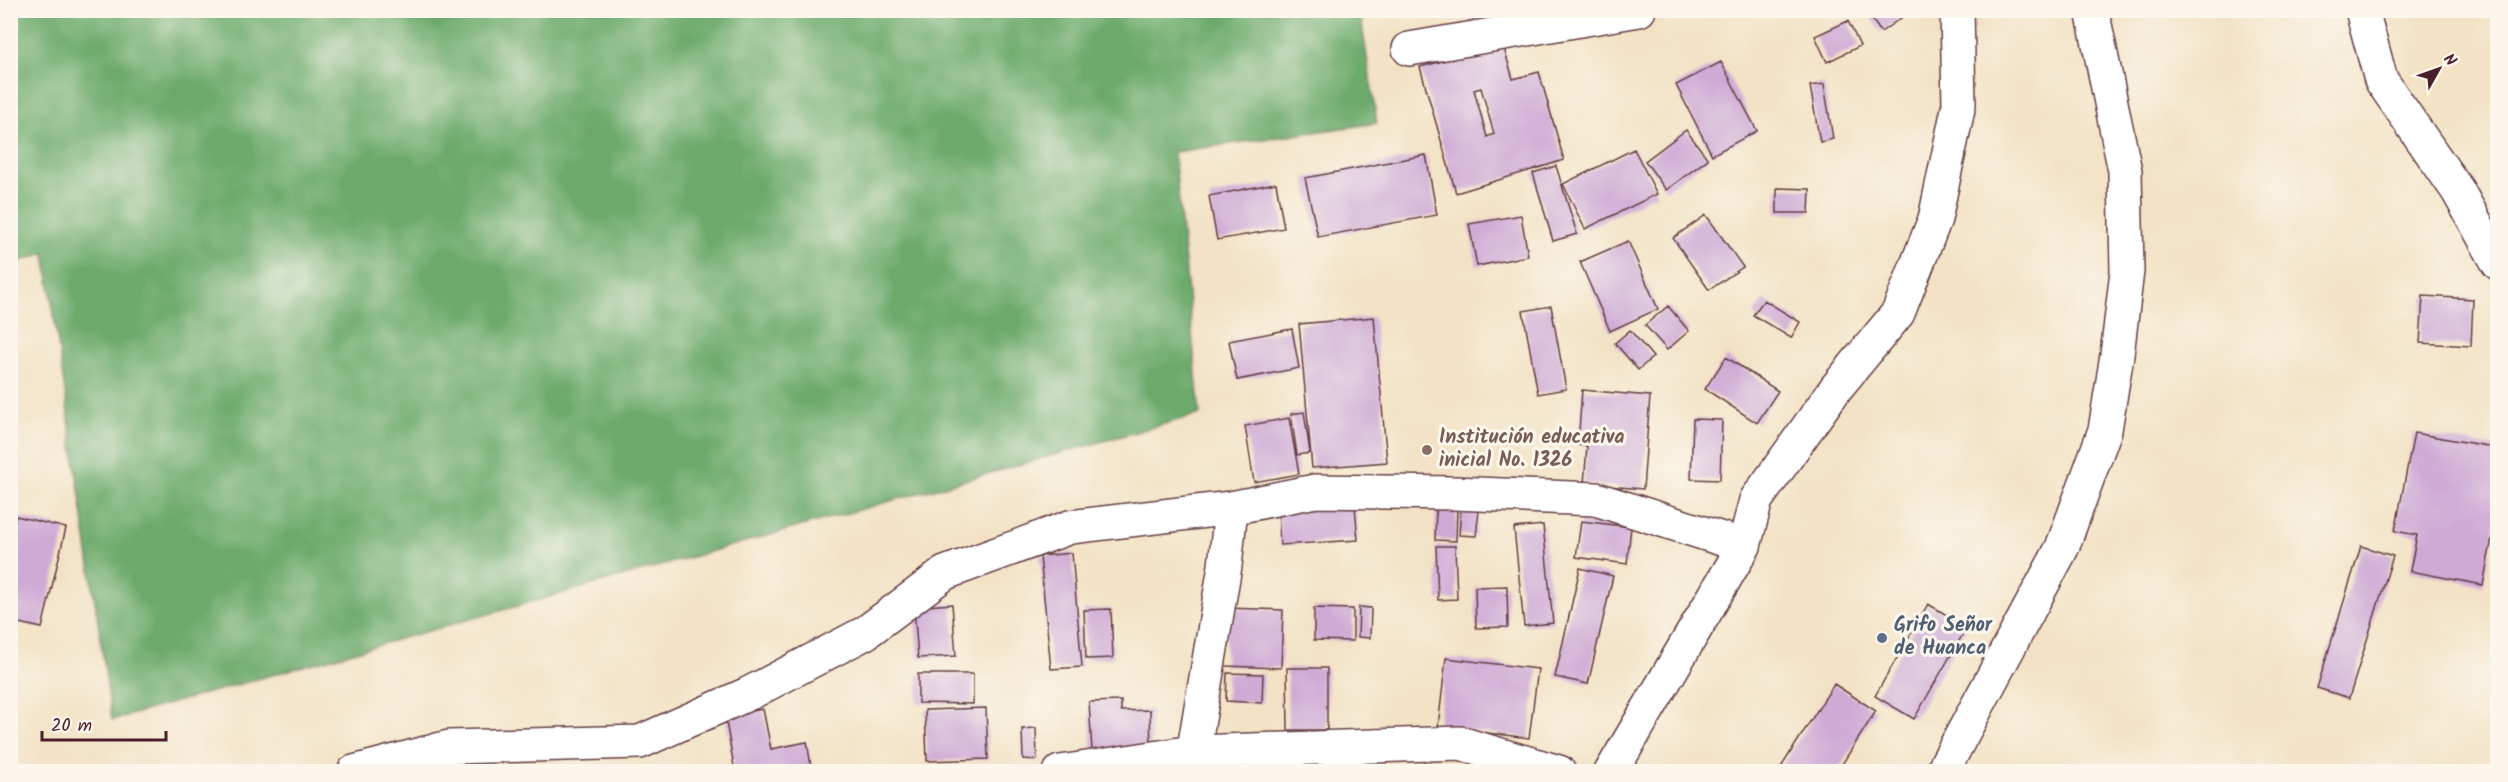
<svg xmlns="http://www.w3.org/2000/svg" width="2508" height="782" font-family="Kalam,sans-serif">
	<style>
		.forest { fill: #6caa6c; stroke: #5b644c; stroke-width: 1.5 }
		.building { fill: #ceaad5; fill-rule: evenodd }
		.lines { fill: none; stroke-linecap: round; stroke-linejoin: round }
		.minor-casing { stroke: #633c42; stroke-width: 36 }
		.highway-casing { stroke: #633c42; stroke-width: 36 }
		.minor { stroke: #fff; stroke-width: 33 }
		.highway { stroke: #fff; stroke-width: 33 }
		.education-dot { fill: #8d6e63; stroke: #fbf7ec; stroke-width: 2 }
		.service-dot { fill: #5c6f8a; stroke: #fbf7ec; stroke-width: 2 }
		.labels { text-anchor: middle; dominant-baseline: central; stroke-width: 6; stroke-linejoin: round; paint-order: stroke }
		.education-label { font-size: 20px; font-weight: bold; fill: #785e54; stroke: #fbf7ec; text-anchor: start }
		.service-label { font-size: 20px; font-weight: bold; fill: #4e5e75; stroke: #fbf7ec; text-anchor: start }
	</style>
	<rect width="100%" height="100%" fill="#fbf7ec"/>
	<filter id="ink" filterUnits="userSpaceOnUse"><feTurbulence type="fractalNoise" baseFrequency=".0167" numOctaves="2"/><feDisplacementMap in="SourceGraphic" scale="12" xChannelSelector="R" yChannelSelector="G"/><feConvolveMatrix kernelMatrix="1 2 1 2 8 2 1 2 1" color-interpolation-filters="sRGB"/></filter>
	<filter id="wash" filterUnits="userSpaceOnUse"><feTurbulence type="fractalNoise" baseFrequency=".008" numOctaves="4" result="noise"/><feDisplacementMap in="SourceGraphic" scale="24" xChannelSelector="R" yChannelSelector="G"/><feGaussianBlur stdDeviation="1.35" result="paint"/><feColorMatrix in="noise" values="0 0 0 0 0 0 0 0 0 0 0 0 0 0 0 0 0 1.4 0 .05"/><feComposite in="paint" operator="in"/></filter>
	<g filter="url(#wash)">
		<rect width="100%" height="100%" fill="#f3e2c5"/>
		<path class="forest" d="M11 10 1360 11 1377 123 1174 152 1200 414 112 720 45 253 11 264Z"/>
		<g id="blocks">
			<path class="building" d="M1865 10H1906L1908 13 1881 32Z
				M1848 21 1860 46 1827 62 1815 36Z
				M1503 45 1513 79 1539 72 1564 160 1456 193 1420 67ZM1481 88 1494 134 1487 137 1474 90Z
				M1721 62 1757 131 1712 155 1676 85Z
				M1824 84 1833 139 1820 142 1810 86Z
				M1686 130 1708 159 1666 190 1645 161Z
				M1634 149 1657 194 1585 229 1563 184Z
				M1426 155 1437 215 1318 237 1305 178Z
				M1556 166 1577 234 1553 241 1533 173Z
				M1276 183 1284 228 1217 240 1209 196Z
				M1777 188 1810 189 1809 213H1777Z
				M1521 215 1528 256 1477 266 1469 224Z
				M1706 215 1743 267 1709 290 1673 238Z
				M1628 241 1658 309 1610 331 1580 262Z
				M2423 296 2473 299 2471 346 2420 343Z
				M1764 300 1800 322 1791 338 1753 315Z
				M1551 306 1566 389 1538 394 1523 311Z
				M1668 306 1689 331 1667 350 1645 325Z
				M1374 317 1387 462 1312 468 1299 324Z
				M1292 329 1299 368 1237 380 1229 341Z
				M1630 330 1653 357 1638 370 1615 343Z
				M1726 357 1778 391 1757 423 1705 389Z
				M1582 390 1650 396 1643 489 1584 484 1587 446 1578 445Z
				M1304 412 1310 453 1297 455 1291 414Z
				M1289 418 1299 474 1254 482 1245 426Z
				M1693 419 1722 420 1720 480 1691 479Z
				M2414 433 2498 448V506L2483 585 2410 571 2417 535 2395 531Z
				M1355 506 1358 540 1280 545 1278 511Z
				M1436 507 1457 508 1456 541 1435 540Z
				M1461 508 1479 510 1476 536 1459 535Z
				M16 516 66 528 42 628 10 621V540Z
				M1581 521 1631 527 1627 564 1576 557Z
				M1543 525 1553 623 1524 626 1514 528Z
				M1436 546H1455L1457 599 1438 600Z
				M2361 546 2393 556 2349 698 2317 688Z
				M1072 553 1082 667 1051 669 1040 556Z
				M1580 568 1613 576 1588 684 1555 677Z
				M1507 586 1508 627 1476 628 1475 587Z
				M952 604 956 656 918 658 914 607Z
				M1928 604 1967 627 1914 719 1875 696Z
				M1359 607 1371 608 1370 638 1358 637Z
				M1227 608 1283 610 1281 668 1225 666Z
				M1314 608 1353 609V641L1314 640Z
				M1111 609 1113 658 1086 659 1084 610Z
				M1446 658 1538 669 1529 738 1438 727Z
				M1287 668H1327V730H1288Z
				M1227 673 1263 674 1262 703 1226 701Z
				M918 674H973V704L918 703Z
				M1834 684 1876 711 1837 772H1778Z
				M1121 701V711L1150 710 1151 749 1092 751 1089 702Z
				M986 708 988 759 927 761 925 710Z
				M763 709 771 749 807 742 812 772H735L725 716Z
				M1036 728 1037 760 1023 759 1022 729Z"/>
		</g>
	</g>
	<g filter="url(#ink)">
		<use href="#blocks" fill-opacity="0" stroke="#633c42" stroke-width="1.5"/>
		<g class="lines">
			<defs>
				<path id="minor" d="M2362 10 2381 80 2458 191 2498 263
					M1409 49 1639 10
					M1231 508 1315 491 1454 493 1596 499 1744 546
					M354 772 449 747 640 742 750 693 865 633 945 573 1070 527 1231 508 1225 566 1190 772
					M1060 772 1193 752 1460 743 1559 772
					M1611 772 1744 546 1756 500 1836 388 1898 313 1935 219 1959 104 1957 10"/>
				<path id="highway" d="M1942 772 2062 548 2105 430 2117 355 2127 271 2125 171 2092 10"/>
			</defs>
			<use href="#minor" class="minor-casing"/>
			<use href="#highway" class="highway-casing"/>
			<use href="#minor" class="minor"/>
			<use href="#highway" class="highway"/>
		</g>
	</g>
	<circle class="education-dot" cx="1427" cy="450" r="6"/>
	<circle class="service-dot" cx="1882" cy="638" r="6"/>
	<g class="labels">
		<g class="education-label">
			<text x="1439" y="438">Institución educativa<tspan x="1439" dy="23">inicial No. 1326</tspan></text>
		</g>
		<g class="service-label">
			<text x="1894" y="626">Grifo Señor<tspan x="1894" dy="23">de Huanca</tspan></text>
		</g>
	</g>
	<rect width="2508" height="782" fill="none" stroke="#fbf7ec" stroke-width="36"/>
	<g transform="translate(2439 69) rotate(50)" stroke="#fbf7ec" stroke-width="4.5" paint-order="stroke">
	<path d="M0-4.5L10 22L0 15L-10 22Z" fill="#4a1f2b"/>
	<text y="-9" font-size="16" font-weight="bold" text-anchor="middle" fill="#4a1f2b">N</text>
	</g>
	<path d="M42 731v9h124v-9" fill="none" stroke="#4a1f2b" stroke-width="3"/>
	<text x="51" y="731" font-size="18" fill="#4a1f2b" stroke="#fbf7ec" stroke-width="4.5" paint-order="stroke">20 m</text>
</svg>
